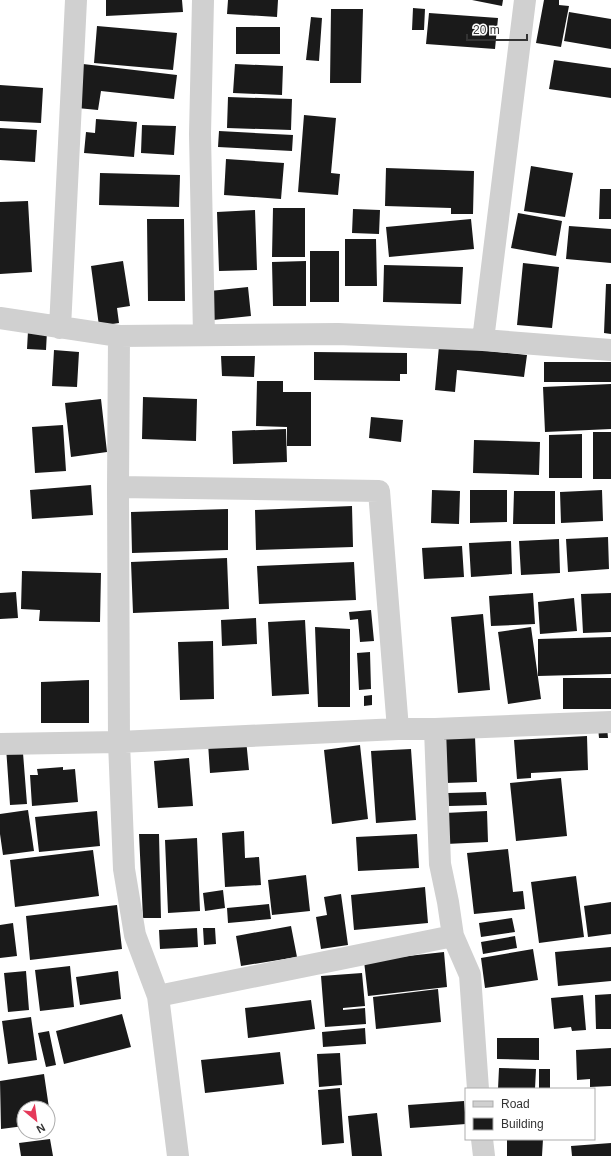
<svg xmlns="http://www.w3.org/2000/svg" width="611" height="1156" font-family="Arial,sans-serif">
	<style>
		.building { fill: #1a1a1a }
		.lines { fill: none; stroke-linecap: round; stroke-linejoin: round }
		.minor { stroke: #d0d0d0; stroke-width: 22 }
	</style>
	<rect width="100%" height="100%" fill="#fff"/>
	<path class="building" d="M106 0H182L183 12 106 16Z
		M228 0H278L277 17 227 14Z
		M472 0H503L502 6Z
		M544 0H559V5L569 6 561 47 536 43Z
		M413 8 425 9 424 30H412Z
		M331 9H363L361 83H330Z
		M569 12 611 19V49L564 41Z
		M429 13 498 18 495 49 426 44Z
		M311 17 322 18 319 61 306 60Z
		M97 26 177 33 173 70 94 63Z
		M236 27H280V54H236Z
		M554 60 611 68V98L549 89Z
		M83 64 177 75 174 99 101 91 98 110 77 108Z
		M235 64 283 66 282 95 233 93Z
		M0 85 43 88 41 123 0 121Z
		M228 97 292 99 291 130 227 128Z
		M304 115 336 118 331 173 340 174 338 195 298 192Z
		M96 119 137 122 134 157 84 153 86 132 95 133Z
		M142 125 176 126 174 155 141 153Z
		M0 128 37 130 35 162 0 160Z
		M219 131 293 135 292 151 218 147Z
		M226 159 284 163 281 199 224 195Z
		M531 166 573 173 565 217 524 211Z
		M386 168 474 171 473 214H451V208L385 206Z
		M100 173 180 175 179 207 99 205Z
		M600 189H611V219H599Z
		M28 201 32 272 0 274V202Z
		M273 208H305V257H272Z
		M353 209 380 210 379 234 352 233Z
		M255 210 257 270 219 271 217 212Z
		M518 213 562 221 556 256 511 248Z
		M147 219H184L185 301H148Z
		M471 219 474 249 389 257 386 227Z
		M569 226 611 229V263L566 259Z
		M345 239H376L377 286H345Z
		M310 251H339V302H310Z
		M123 261 130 306 117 308 119 323 99 326 91 266Z
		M306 261V306H273L272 262Z
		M523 263 559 267 552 328 517 325Z
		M384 265 463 267 461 304 383 302Z
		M606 284H611V334L604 333Z
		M248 287 251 316 213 320 210 291Z
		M28 331H47L46 350 27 349Z
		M439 346 527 355 524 377 457 370 455 392 435 390Z
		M54 350 79 352 77 387 52 386Z
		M314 352 407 353V374H400V381L314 380Z
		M221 356H255L254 377 222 376Z
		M544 362H611V382H544Z
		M257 381H283V392H311V446H287V427L256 426Z
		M611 384V429L545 432 543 387Z
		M143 397 197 399 196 441 142 439Z
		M101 399 107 452 71 457 65 403Z
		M371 417 403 420 401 442 369 438Z
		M63 425 66 471 35 473 32 427Z
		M286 429 287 462 233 464 232 431Z
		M593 432H611V479H593Z
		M582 434V478H549V435Z
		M474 440 540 442 539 475 473 473Z
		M91 485 93 515 32 519 30 490Z
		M432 490 460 491 459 524 431 523Z
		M470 490H507V522L470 523Z
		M602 490 603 521 561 523 560 492Z
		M514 491H555V524H513Z
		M352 506 353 547 256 550 255 510Z
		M228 509V550L132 553 131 512Z
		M608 537 609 569 568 572 566 539Z
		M559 539 560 573 521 575 519 541Z
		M511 541 512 574 471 577 469 543Z
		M462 546 464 577 424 579 422 548Z
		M227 558 229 609 133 613 131 562Z
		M354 562 356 600 259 604 257 566Z
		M22 571 101 573 100 622 39 621 40 610 21 609Z
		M16 592 18 618 0 619V593Z
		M533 593 535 624 491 626 489 596Z
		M611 593V632L583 633 581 594Z
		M574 598 577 631 540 634 538 602Z
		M371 610 374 641 360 642 358 619 350 620 349 612Z
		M483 614 490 690 458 693 451 617Z
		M256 618 257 644 222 646 221 620Z
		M305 620 309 694 272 696 268 622Z
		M315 627 350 629V707H318Z
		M531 627 541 699 508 704 498 632Z
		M611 637V674L538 676V639Z
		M213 641 214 699 180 700 178 642Z
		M370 652 371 689 359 690 357 653Z
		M563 678H611V709H563Z
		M89 680V723H41V682Z
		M372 695V705L364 706V696Z
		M598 727H607L608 738H599Z
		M587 736 588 770 531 773V778L517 779 514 740Z
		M475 737 477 782 445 783 444 738Z
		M246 739 249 770 210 773 208 743Z
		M360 745 368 819 332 824 324 750Z
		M6 747 23 753 27 804 10 805Z
		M411 749 416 820 376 823 371 751Z
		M189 758 193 806 158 808 154 761Z
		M63 767V770L75 769 78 802 32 806 30 775H38L37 769Z
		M561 778 567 836 516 841 510 783Z
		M486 792 487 805 449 806 448 793Z
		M28 810 34 851 3 855 0 834V814Z
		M97 811 100 846 39 852 35 817Z
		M487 811 488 842 446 844 445 813Z
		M244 831 245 858 259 857 261 885 225 887 222 833Z
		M139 834H159L161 918H143Z
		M417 834 419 868 358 871 356 837Z
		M197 838 200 911 168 913 165 840Z
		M508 849 513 892 523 891 525 909 474 914 467 853Z
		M93 850 99 896 15 907 10 860Z
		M306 875 310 911 272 915 268 880Z
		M576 876 584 937 539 943 531 882Z
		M425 887 428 923 354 930 351 895Z
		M223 890 225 908 205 911 203 893Z
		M341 894 348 945 321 949 316 917 327 915 324 897Z
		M611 902V934L588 937 584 906Z
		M269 904 271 919 228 923 227 908Z
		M117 905 122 949 30 960 26 916Z
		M512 918 515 932 481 937 479 923Z
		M13 923 17 956 0 958V925Z
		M291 926 297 957 241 966 236 936Z
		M197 928 198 947 160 949 159 930Z
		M203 928H215L216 944 204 945Z
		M515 936 517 948 483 954 481 942Z
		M611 947V981L558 986 555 952Z
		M533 949 538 980 485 988 481 958Z
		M444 952 447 987 368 996 364 961Z
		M70 966 74 1007 40 1011 35 970Z
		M26 971 29 1010 8 1012 4 973Z
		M118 971 121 999 80 1005 76 977Z
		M362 973 365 1006 343 1008V1010L365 1008 366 1024 325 1027 321 976Z
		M438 989 441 1022 376 1029 373 997Z
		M611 994V1029H596L595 995Z
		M583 995 586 1030 572 1031 571 1027 554 1029 551 998Z
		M311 1000 315 1029 248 1038 245 1008Z
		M122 1014 131 1047 64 1064 56 1031Z
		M31 1017 37 1060 8 1064 2 1021Z
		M365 1028 366 1044 323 1047 322 1032Z
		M49 1031 56 1065 46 1067 38 1033Z
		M497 1038H539V1060L497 1059Z
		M611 1048V1086L590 1087V1079L577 1080 576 1050Z
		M280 1052 284 1084 205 1093 201 1060Z
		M340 1053 342 1085 319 1087 317 1054Z
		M499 1068 536 1069 535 1089H498Z
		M539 1069H550V1089H539Z
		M44 1074 49 1108H24V1126L1 1129 0 1081Z
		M340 1088 344 1143 322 1145 318 1090Z
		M464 1101 466 1124 410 1128 408 1105Z
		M48 1109 51 1122H48Z
		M377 1113 382 1156H352L348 1116Z
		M50 1139 53 1156H21L19 1143Z
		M507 1139H543L542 1156H507Z
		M611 1143V1156H572L571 1146Z"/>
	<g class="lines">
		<path class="minor" d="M203 0 200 134 204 335
			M0 318 119 336 338 334 483 340 611 350
			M60 328 76 0
			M119 336 118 487 119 742 124 869 135 935 158 996 178 1156
			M483 340 525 0
			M118 487 379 491 398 729
			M435 729 440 864 448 902 453 936 470 975 478 1089
			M0 744 119 742 398 729H435L611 722
			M158 996 453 936
			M482 1139 484 1156"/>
	</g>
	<rect x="465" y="1088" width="130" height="52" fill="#ffffff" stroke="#adadad"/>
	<rect x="473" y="1101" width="20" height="6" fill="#d0d0d0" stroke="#adadad"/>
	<text x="501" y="1108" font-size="12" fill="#333333">Road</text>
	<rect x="473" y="1118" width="20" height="12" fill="#1a1a1a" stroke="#adadad"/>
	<text x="501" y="1128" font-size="12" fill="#333333">Building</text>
	<g transform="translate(36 1120) rotate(151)"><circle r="19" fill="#ffffff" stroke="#adadad"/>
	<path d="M0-3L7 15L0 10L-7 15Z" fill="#e53959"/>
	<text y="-6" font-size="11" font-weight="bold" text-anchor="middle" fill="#333333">N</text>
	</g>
	<path d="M467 34v6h60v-6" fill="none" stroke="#333333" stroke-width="2"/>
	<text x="473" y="34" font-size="12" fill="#333333" stroke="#ffffff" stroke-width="3" paint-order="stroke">20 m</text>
</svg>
